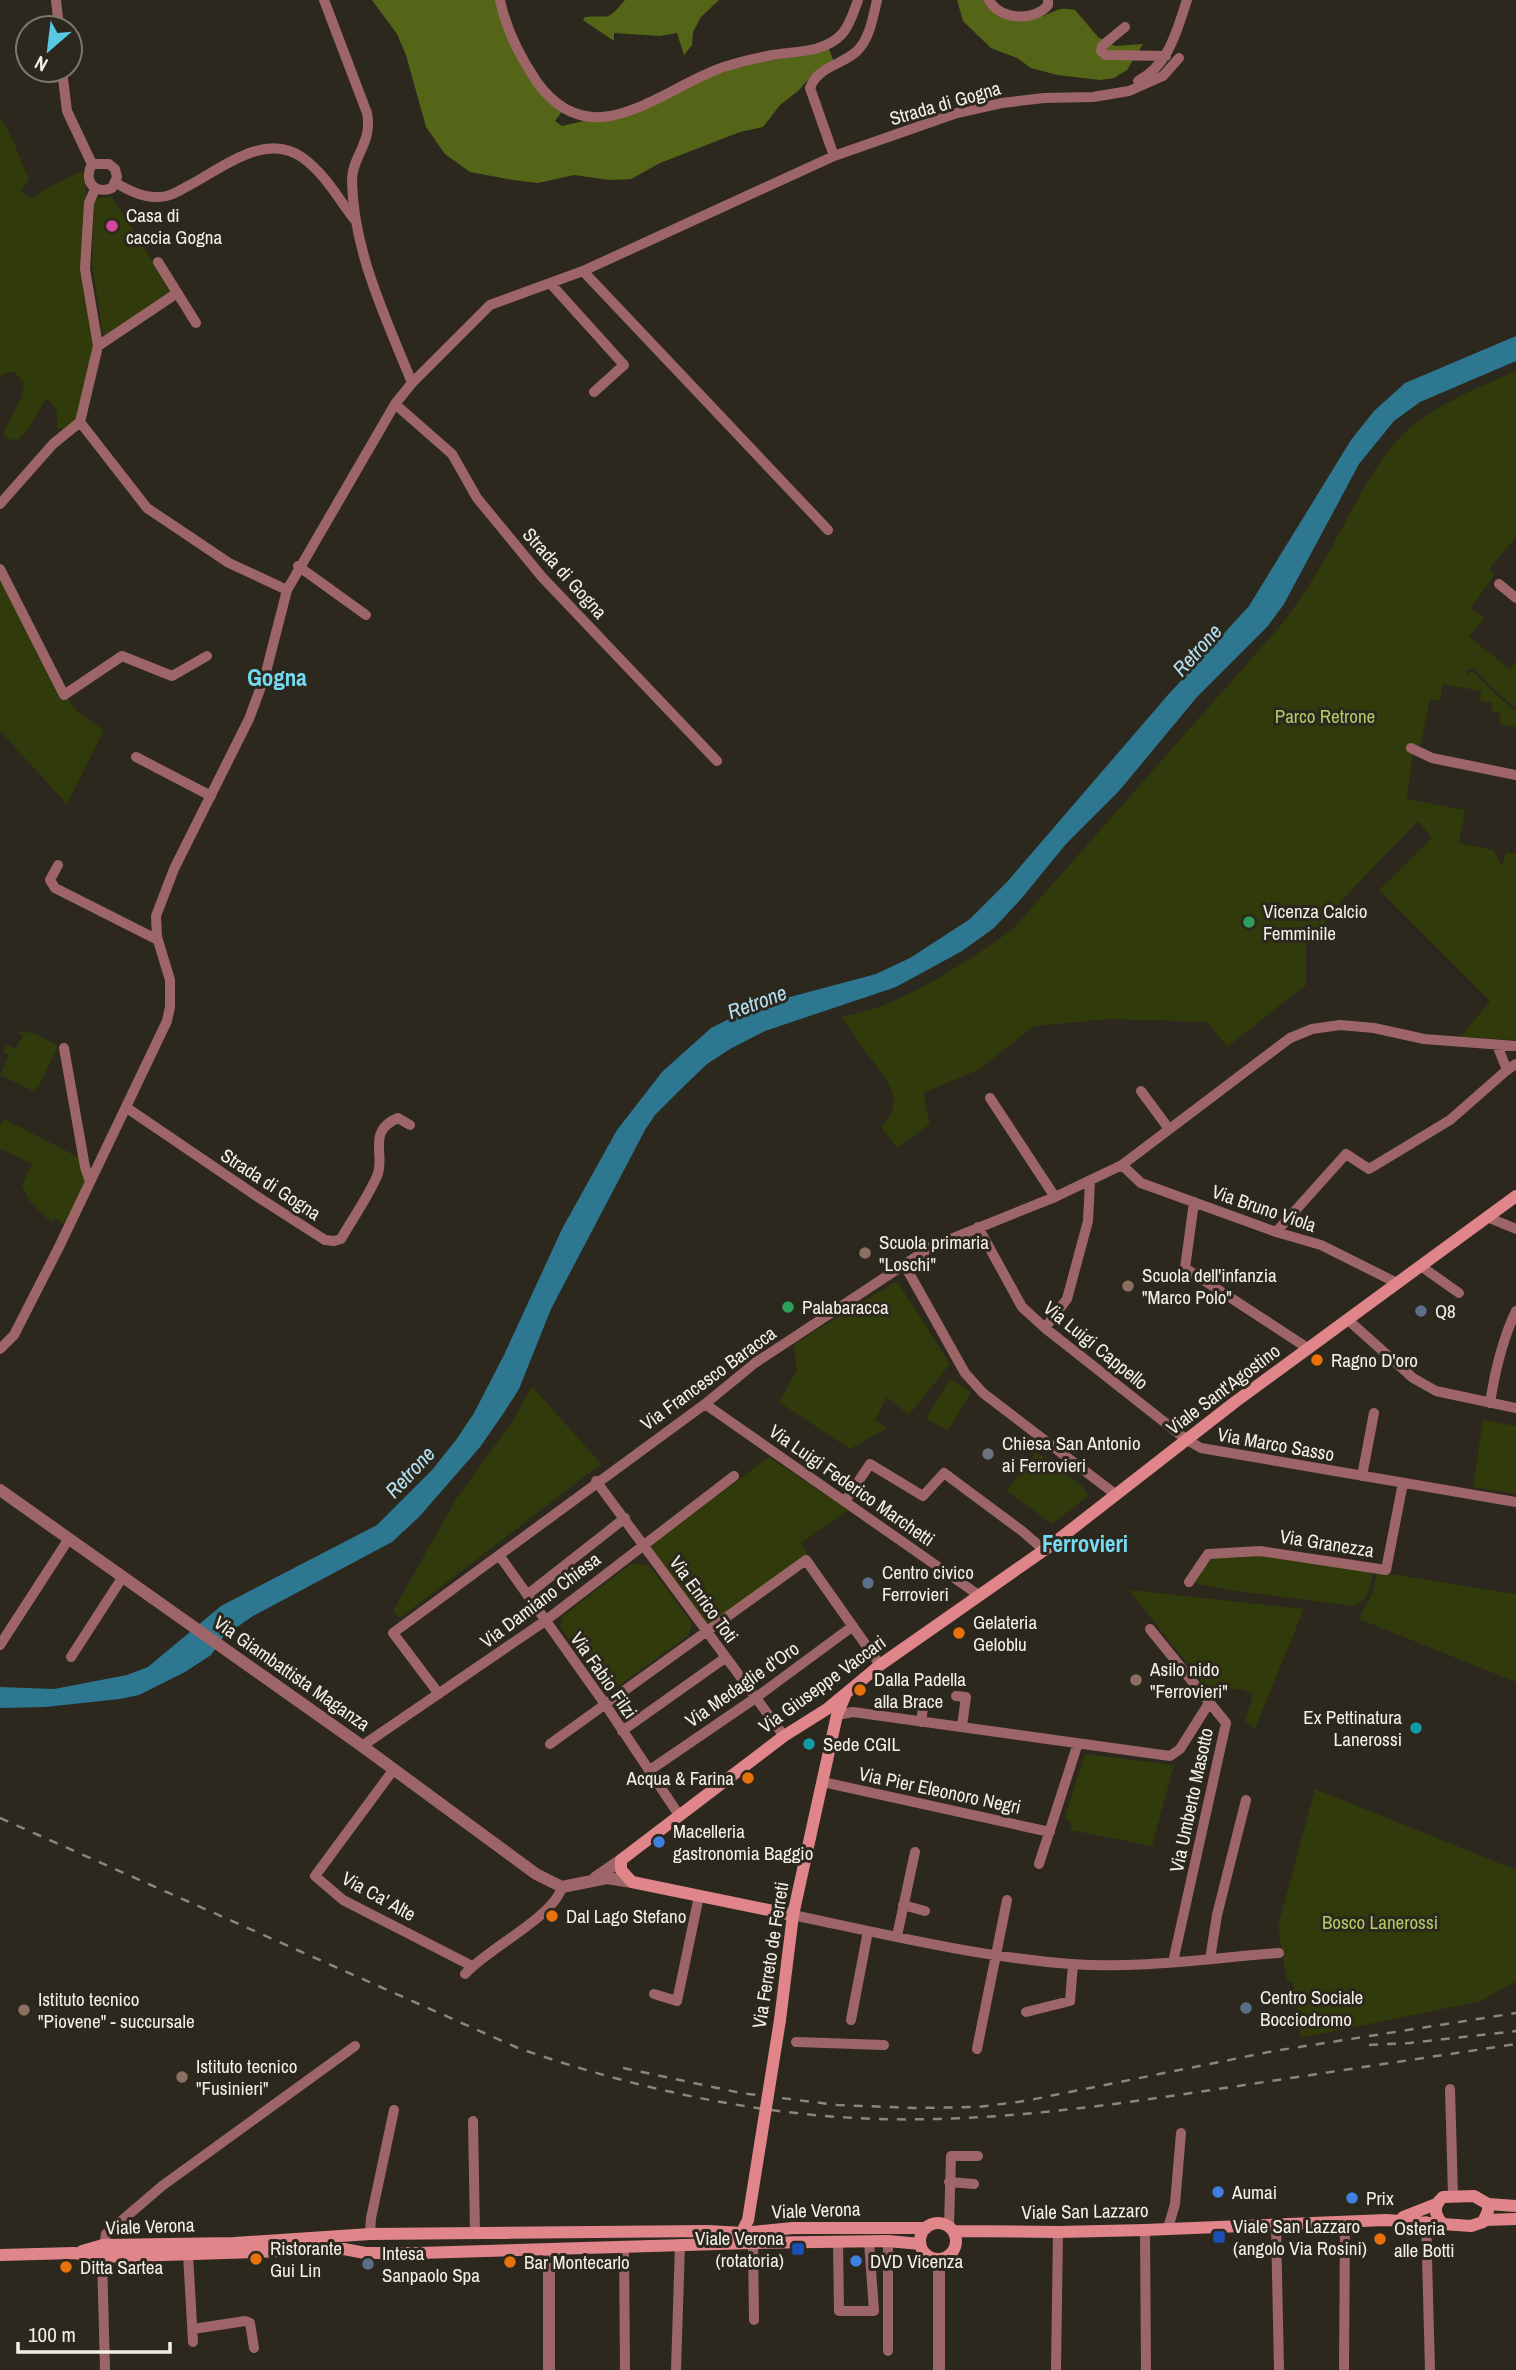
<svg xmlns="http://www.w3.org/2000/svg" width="1516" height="2370" font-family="'Archivo Narrow',sans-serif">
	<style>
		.green { fill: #303a0a }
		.forest { fill: #556517 }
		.water { fill: #2d7790 }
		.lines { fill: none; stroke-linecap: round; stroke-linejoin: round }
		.minor { stroke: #9d6567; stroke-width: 10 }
		.tertiary { stroke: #9d6567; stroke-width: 12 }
		.secondary { stroke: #e0868b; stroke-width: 12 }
		.rail { stroke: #89867d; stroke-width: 2.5; stroke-dasharray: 9 9; stroke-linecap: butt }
		.secondary-bridge { stroke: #e0868b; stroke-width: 12 }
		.hotel-dot { fill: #d1479c; stroke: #2c281e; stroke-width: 2.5 }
		.leisure-dot { fill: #2e9e5b; stroke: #2c281e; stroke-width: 2.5 }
		.education-dot { fill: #8d6e63; stroke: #2c281e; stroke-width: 2.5 }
		.service-dot { fill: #5c6f8a; stroke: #2c281e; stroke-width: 2.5 }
		.food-dot { fill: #e8710a; stroke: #2c281e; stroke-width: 2.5 }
		.worship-dot { fill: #6b7280; stroke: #2c281e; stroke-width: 2.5 }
		.culture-dot { fill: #0f9aa8; stroke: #2c281e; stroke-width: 2.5 }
		.shop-dot { fill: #3f7fe0; stroke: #2c281e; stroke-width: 2.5 }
		.transit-dot { fill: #1a4fb4; stroke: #2c281e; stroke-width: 2.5 }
		.labels { text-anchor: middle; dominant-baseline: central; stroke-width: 6; stroke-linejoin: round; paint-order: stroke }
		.street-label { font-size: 19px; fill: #f3f0e9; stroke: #2c281e }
		.poi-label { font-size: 19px; fill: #f3f0e9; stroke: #2c281e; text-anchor: start }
		.park-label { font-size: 19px; fill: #b2cb65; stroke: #2c281e }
		.water-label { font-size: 21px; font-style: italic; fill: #b3e0f2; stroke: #2c281e }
		.quarter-label { font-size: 23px; font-weight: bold; fill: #75daf2; stroke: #2c281e }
	</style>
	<rect width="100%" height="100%" fill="#2c281e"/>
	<path class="green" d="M0 118C14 136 19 159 29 179L21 191 31 199 54 184 82 171 86 189 83 268 96 359 80 422 64 429 57 428C58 417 58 404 46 399L27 431 17 440 8 439 3 433 21 399 24 383 14 372 3 373 0 379Z
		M103 197H112L174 295 104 339 92 265 94 199Z
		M1516 371V537L1489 569 1495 574 1471 608 1484 618 1469 637 1510 669 1516 662V708L1492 688 1474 669H1469L1466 673 1467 675 1472 671 1496 695 1516 711V727L1499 724 1501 713 1491 711 1493 703 1480 701 1481 691 1443 684 1440 700 1430 699 1421 745H1414L1407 799 1465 810 1459 843 1493 850 1502 866 1506 852 1516 854V1040L1461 1037 1490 1001 1379 890 1432 838 1418 821 1339 903 1340 905 1306 944V985L1227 1047 1208 1022 1110 1019 1034 1026 980 1069 923 1093 930 1124 897 1148 881 1127C910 1099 881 1073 864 1050 856 1039 849 1028 842 1017 856 1013 871 1011 884 1005 930 986 973 958 1013 929L1282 624C1302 598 1318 571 1334 543 1357 501 1378 454 1416 423 1447 400 1481 386 1516 371Z
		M0 569 64 695 78 712 104 730 67 804 0 731Z
		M21 1031 36 1034 58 1046 39 1086 33 1091 0 1075 9 1055 3 1052 7 1045 16 1049 23 1036 18 1033Z
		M4 1119 84 1160 89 1182 67 1226 55 1218 52 1221 49 1220 29 1200 22 1185 32 1164 2 1149 0 1151V1123H2Z
		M897 1281 950 1364 909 1415 887 1397 875 1420 887 1428 850 1449 779 1402 797 1370 794 1344Z
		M950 1379 971 1392 948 1431 926 1418Z
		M532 1386 601 1464 400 1618 393 1611 456 1499 512 1422Z
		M1483 1420 1516 1426V1494L1473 1487Z
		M1036 1452 1083 1487 1088 1496 1052 1524 1006 1491Z
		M769 1457 848 1510 801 1543 808 1554 708 1627 651 1549V1546Z
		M1260 1551 1373 1568C1371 1585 1370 1598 1354 1606L1229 1590 1189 1582 1208 1554Z
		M631 1564 649 1565 692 1623 689 1635 616 1688 603 1689 560 1627 563 1616Z
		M1377 1572 1516 1594V1682L1359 1619 1373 1592Z
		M1129 1590 1304 1609 1255 1729 1245 1721 1253 1694C1238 1686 1228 1687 1214 1698Z
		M1085 1754 1174 1765 1152 1846 1070 1830 1071 1823 1065 1818Z
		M1315 1789 1516 1870V1981L1481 2001 1301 2038 1293 1982H1287L1278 1926Z"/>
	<path class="forest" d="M372 0H502L528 73 565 107 555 121 562 126 614 114 723 69 829 49 834 62 813 74 798 91 780 105 763 127 740 132 660 163 631 179 609 180 574 175 538 183 513 180 470 172 445 154 426 127 406 55 397 34Z
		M625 0H719L701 17 693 32 692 45 684 55 677 33 660 36 614 33V41L583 20 585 17C612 15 606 22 625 0Z
		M957 0H985C998 13 1025 23 1043 16 1060 10 1056 7 1075 10L1098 37 1115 46 1143 44 1127 70 1114 78 1100 80 1057 75 1031 68 1017 58 991 48 963 21Z"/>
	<path class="water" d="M1516 336V361L1420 402 1394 421 1359 464 1284 604 1267 627 1197 697 1119 791 1066 844 1021 899 994 928 962 951 896 987 765 1031 730 1049 707 1064 681 1089 655 1115 645 1130 551 1309 519 1389 503 1414 480 1447 419 1517 392 1542 253 1616 224 1636 211 1655 185 1672 139 1695 120 1699 45 1707 0 1708V1687L54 1689 127 1675 148 1667 221 1606 377 1525 432 1470 456 1440 474 1413 504 1355 562 1229 617 1130 662 1072 711 1028 731 1018 775 1001 876 974 910 958 970 919 1007 882 1167 696 1249 606 1351 440 1374 411 1405 383Z"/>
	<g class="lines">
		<path class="minor" d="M56 0 59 28
			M324 0 367 113C373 143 352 156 352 180 353 251 386 318 412 383
			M500 0C506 29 520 57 537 82 590 156 655 94 716 70 733 63 754 59 772 55 796 51 824 53 842 34 850 25 854 11 858 0
			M989 0C999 20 1035 22 1048 5V0
			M1125 27 1102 46 1101 51 1106 55 1166 56
			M62 70 67 111 92 164C83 181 94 195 112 188L117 177 115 169 109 164H92
			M1138 81C1169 65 1177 30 1187 0
			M834 156 810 88C817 67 842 65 857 51 870 38 873 17 877 0
			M116 183C128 190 141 197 156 197 167 198 177 192 186 187 220 170 265 130 303 158 325 174 338 198 354 219
			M158 262 196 323
			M583 271 828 530
			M550 283 624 365 594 392
			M98 346 177 293
			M395 404 452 454 477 498 542 577 717 761
			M80 422 147 508 229 563 287 590
			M0 504 53 444 80 422 98 346 85 269 89 203 95 189
			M298 566 366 615
			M0 569 64 695 122 656 172 676 207 656
			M1499 584 1516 598
			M1411 748 1432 758 1516 775
			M136 757 211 796
			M58 865 50 880 55 888 158 940
			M1497 1045 1507 1070 1516 1064
			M64 1048 85 1167 90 1182
			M1141 1091 1169 1129
			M990 1098 1055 1197
			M127 1108 261 1199 325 1240 334 1241 341 1239C353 1218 368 1197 377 1176 386 1156 366 1131 398 1118L410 1125
			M1122 1165 1141 1183 1276 1232 1321 1245 1397 1283
			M1194 1202 1185 1268 1309 1349
			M1487 1217 1516 1229
			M978 1227 1022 1307 1045 1328 1187 1440 1201 1448 1516 1502
			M1276 1232 1346 1154 1369 1169 1450 1120 1507 1070
			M904 1264 965 1373 983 1393 1115 1494
			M1422 1267 1459 1293
			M1347 1319 1413 1378 1436 1391 1516 1408
			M1045 1328 1067 1299 1088 1221 1090 1181
			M0 1349 14 1335 59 1247 167 1021 170 1007V980L157 937 156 916 174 869 249 719 265 676 287 590 395 404 412 383 490 305 583 271 834 156 957 113 1002 103 1044 98 1093 97 1129 91 1163 76 1179 58
			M1490 1403C1495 1371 1502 1340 1516 1311
			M705 1404 980 1596
			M1362 1476 1374 1413
			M596 1481 784 1736
			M845 1501 870 1464 923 1496 944 1473 1022 1531 1044 1550
			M499 1555 605 1704 679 1815
			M1189 1582 1208 1554 1260 1551 1386 1570 1403 1483
			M527 1595 625 1518
			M1150 1629 1226 1723 1173 1962
			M0 1645 68 1540
			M71 1657 122 1578
			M439 1694 393 1633 705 1404 755 1363 931 1247 1055 1197 1122 1165 1290 1038 1312 1029 1340 1025 1374 1028 1424 1039 1516 1046
			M956 1696 966 1697 962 1726
			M837 1715 853 1712 1170 1756 1180 1749 1209 1703
			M921 1722 924 1701
			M622 1731 725 1658
			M550 1744 806 1560 880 1665
			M362 1746 545 1621 734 1476
			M394 1769 315 1876 343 1900 472 1966
			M650 1770 754 1699 853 1626
			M823 1782 1050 1832
			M1039 1864 1078 1743
			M903 1905 925 1911
			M793 1915C883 1934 978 1957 1071 1964 1140 1969 1210 1958 1279 1953
			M897 1936 915 1852
			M1210 1959 1217 1915 1246 1800
			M465 1974C485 1950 554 1917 562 1887
			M654 1994 677 2001 699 1896
			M1026 2012 1070 2001 1073 1964
			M851 2020 868 1931
			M796 2042 884 2045
			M977 2049 1007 1900
			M1450 2089 1453 2195
			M473 2121 475 2234
			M949 2182 974 2184
			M1426 2221 1430 2370
			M1276 2225 1279 2370
			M949 2226 951 2156H978
			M1168 2228 1175 2204 1181 2133
			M1145 2230 1146 2370
			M370 2234 371 2218 394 2110
			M888 2241V2351
			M753 2243 754 2320
			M838 2243 839 2311H874L869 2242
			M624 2246 625 2370
			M188 2254 193 2342
			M193 2329 245 2321 250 2323 254 2348
			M105 2370 102 2257 106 2234 162 2186 355 2046
			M676 2370 680 2244
			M1056 2370 1058 2232
			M1344 2370 1345 2223"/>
		<path class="tertiary" d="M0 1490 362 1746 536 1874 562 1887 607 1878 632 1882
			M595 1878 621 1860
			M939 2259V2370
			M549 2370V2249"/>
		<path class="secondary" d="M793 1915 632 1882 621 1870V1860L784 1736 827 1709 880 1665 1050 1546 1235 1402 1516 1196
			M780 2020 793 1915 837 1715 845 1696
			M1488 2204 1516 2206
			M1403 2217 1436 2204
			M1485 2220 1516 2219
			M920 2241a18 18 0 1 1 36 0a18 18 0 1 1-36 0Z
			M953 2231 1058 2232 1145 2230 1386 2220 1471 2226 1483 2222 1488 2211V2204L1474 2196 1443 2197C1434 2205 1434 2213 1441 2222
			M739 2238 748 2220 760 2145
			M82 2251 103 2245 234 2243 370 2234 708 2231 743 2233 793 2228H926
			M0 2255 74 2253 102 2257 344 2249 365 2253H419L753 2243 888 2241 920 2244"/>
		<path class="rail" d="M0 1818 518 2048C621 2084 729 2109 838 2117 966 2126 1092 2108 1218 2089 1317 2074 1417 2059 1516 2044
			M1369 2045 1410 2043 1516 2031
			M623 2068 741 2093 837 2105 916 2108 978 2107 1025 2101 1274 2051 1516 2013"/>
		<path class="secondary-bridge" d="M760 2145 780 2020"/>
	</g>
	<circle class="hotel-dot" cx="112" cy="226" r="7"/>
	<g class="leisure-dot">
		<circle cx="1249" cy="922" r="7"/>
		<circle cx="788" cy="1307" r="7"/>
	</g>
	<g class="education-dot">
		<circle cx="865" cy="1253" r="7"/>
		<circle cx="1128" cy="1286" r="7"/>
		<circle cx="1136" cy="1680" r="7"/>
		<circle cx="24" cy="2010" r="7"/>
		<circle cx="182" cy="2077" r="7"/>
	</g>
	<g class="service-dot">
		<circle cx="1421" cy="1311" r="7"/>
		<circle cx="868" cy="1583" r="7"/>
		<circle cx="1246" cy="2008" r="7"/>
		<circle cx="368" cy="2264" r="7"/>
	</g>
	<g class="food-dot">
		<circle cx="1317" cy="1360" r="7"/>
		<circle cx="959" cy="1633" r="7"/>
		<circle cx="860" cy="1690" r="7"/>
		<circle cx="748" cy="1778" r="7"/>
		<circle cx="552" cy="1916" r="7"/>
		<circle cx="1380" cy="2239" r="7"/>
		<circle cx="256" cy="2259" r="7"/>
		<circle cx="510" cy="2262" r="7"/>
		<circle cx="66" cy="2267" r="7"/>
	</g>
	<circle class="worship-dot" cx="988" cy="1454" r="7"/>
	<g class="culture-dot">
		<circle cx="1416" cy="1728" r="7"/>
		<circle cx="809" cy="1744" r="7"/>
	</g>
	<g class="shop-dot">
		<circle cx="659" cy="1842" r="7"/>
		<circle cx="1218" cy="2192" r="7"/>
		<circle cx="1352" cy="2198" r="7"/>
		<circle cx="856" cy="2261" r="7"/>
	</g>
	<g class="transit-dot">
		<rect x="1212" y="2230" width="14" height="14" rx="3.5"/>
		<rect x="791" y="2242" width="14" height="14" rx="3.5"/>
	</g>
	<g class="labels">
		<g class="street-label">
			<text transform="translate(945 103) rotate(-16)">Strada di Gogna</text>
			<text transform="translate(565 573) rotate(48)">Strada di Gogna</text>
			<text transform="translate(271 1184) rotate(33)">Strada di Gogna</text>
			<text transform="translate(1264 1208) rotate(19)">Via Bruno Viola</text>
			<text transform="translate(1096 1345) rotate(39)">Via Luigi Cappello</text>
			<text transform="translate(708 1378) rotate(-36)">Via Francesco Baracca</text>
			<text transform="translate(1223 1389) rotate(-37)">Viale Sant'Agostino</text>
			<text transform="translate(1276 1444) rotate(10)">Via Marco Sasso</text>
			<text transform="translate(852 1485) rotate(35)">Via Luigi Federico Marchetti</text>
			<text transform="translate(1327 1543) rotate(9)">Via Granezza</text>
			<text transform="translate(704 1599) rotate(54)">Via Enrico Toti</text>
			<text transform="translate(540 1600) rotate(-37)">Via Damiano Chiesa</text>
			<text transform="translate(292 1673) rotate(35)">Via Giambattista Maganza</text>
			<text transform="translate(604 1675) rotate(55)">Via Fabio Filzi</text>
			<text transform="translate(742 1684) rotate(-35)">Via Medaglie d'Oro</text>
			<text transform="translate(822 1684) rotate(-36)">Via Giuseppe Vaccari</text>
			<text transform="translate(940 1790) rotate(12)">Via Pier Eleonoro Negri</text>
			<text transform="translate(1191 1800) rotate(-78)">Via Umberto Masotto</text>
			<text transform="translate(379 1896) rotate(29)">Via Ca' Alte</text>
			<text transform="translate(770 1955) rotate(-81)">Via Ferreto de Ferreti</text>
			<text transform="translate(816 2210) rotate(-2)">Viale Verona</text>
			<text transform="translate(1085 2211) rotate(-1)">Viale San Lazzaro</text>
			<text transform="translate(150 2226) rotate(-2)">Viale Verona</text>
		</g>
		<g class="poi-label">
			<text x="126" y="215">Casa di<tspan x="126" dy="22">caccia Gogna</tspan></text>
			<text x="1263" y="911">Vicenza Calcio<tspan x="1263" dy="22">Femminile</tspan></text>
			<text x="879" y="1242">Scuola primaria<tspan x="879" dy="22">"Loschi"</tspan></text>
			<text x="1142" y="1275">Scuola dell'infanzia<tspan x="1142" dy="22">"Marco Polo"</tspan></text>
			<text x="802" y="1307">Palabaracca</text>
			<text x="1435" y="1311">Q8</text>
			<text x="1331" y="1360">Ragno D'oro</text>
			<text x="1002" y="1443">Chiesa San Antonio<tspan x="1002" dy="22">ai Ferrovieri</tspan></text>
			<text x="882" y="1572">Centro civico<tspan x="882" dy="22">Ferrovieri</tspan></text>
			<text x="973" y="1622">Gelateria<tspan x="973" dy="22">Geloblu</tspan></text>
			<text x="1150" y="1669">Asilo nido<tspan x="1150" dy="22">"Ferrovieri"</tspan></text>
			<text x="874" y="1679">Dalla Padella<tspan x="874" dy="22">alla Brace</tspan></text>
			<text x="1402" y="1717" text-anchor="end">Ex Pettinatura<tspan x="1402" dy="22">Lanerossi</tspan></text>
			<text x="823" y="1744">Sede CGIL</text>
			<text x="734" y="1778" text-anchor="end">Acqua &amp; Farina</text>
			<text x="673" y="1831">Macelleria<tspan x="673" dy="22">gastronomia Baggio</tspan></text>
			<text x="566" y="1916">Dal Lago Stefano</text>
			<text x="1260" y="1997">Centro Sociale<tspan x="1260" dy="22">Bocciodromo</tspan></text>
			<text x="38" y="1999">Istituto tecnico<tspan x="38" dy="22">"Piovene" - succursale</tspan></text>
			<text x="196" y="2066">Istituto tecnico<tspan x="196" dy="22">"Fusinieri"</tspan></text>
			<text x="1232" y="2192">Aumai</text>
			<text x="1366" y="2198">Prix</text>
			<text x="1233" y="2226">Viale San Lazzaro<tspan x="1233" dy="22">(angolo Via Rosini)</tspan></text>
			<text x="1394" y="2228">Osteria<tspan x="1394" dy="22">alle Botti</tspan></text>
			<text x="784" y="2238" text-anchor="end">Viale Verona<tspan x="784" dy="22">(rotatoria)</tspan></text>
			<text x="270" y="2248">Ristorante<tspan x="270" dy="22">Gui Lin</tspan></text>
			<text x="382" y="2253">Intesa<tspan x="382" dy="22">Sanpaolo Spa</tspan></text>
			<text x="870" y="2261">DVD Vicenza</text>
			<text x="524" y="2262">Bar Montecarlo</text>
			<text x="80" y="2267">Ditta Sartea</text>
		</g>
		<g class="park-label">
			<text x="1325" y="716">Parco Retrone</text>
			<text x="1380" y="1922">Bosco Lanerossi</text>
		</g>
		<g class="water-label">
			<text transform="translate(1197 650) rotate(-48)">Retrone</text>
			<text transform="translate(757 1002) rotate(-20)">Retrone</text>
			<text transform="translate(410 1472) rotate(-47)">Retrone</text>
		</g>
		<g class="quarter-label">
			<text x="277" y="677">Gogna</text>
			<text x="1085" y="1543">Ferrovieri</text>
		</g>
	</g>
	<g transform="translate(49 49) rotate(208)"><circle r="33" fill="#2c281e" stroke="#7c786f" stroke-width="2"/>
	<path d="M0-5L12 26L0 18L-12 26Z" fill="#57c9e3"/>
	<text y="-10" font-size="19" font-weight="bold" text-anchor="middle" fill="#f3f0e9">N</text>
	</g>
	<path d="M18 2342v10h152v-10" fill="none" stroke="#f3f0e9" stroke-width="3.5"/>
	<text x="28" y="2342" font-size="21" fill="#f3f0e9" stroke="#2c281e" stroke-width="5" paint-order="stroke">100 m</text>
</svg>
